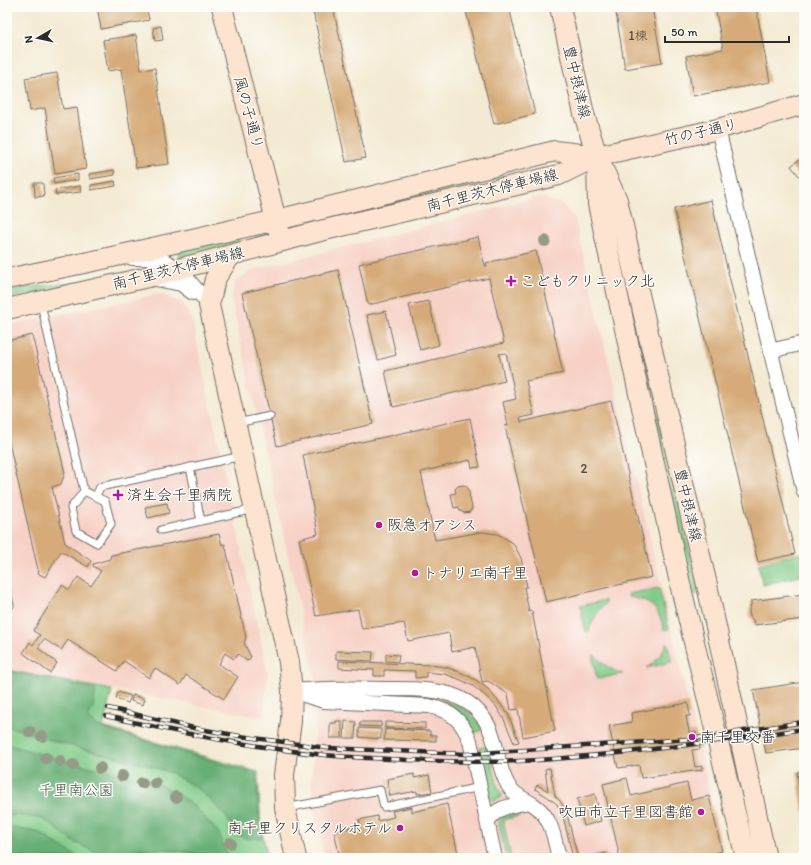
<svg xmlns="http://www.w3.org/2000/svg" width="811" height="865" font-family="Itim,'Klee One',sans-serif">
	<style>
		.built { fill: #f7d1c6 }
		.green { fill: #81cb88; stroke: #567b5a }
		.forest { fill: #68af74; stroke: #4a6d50 }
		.building { fill: #d6ab79 }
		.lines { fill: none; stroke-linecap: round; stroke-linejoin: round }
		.lane-casing { stroke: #716e66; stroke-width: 9 }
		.street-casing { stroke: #716e66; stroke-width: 16 }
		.secondary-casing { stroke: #716e66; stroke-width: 22 }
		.lane { stroke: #fff; stroke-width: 7 }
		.street { stroke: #fff; stroke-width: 14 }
		.secondary { stroke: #fde4d0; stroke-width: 20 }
		.rail-casing { stroke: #2b2b2b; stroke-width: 4.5 }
		.rail { stroke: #fdfcf7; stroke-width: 3; stroke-dasharray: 9; stroke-linecap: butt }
		.tree { fill: #949b86 }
		.poi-dot { fill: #b5179e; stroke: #fdfcf7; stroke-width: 1.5 }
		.labels { text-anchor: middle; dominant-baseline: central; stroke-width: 3; stroke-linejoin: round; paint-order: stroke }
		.number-label { font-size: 13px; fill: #564b3e }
		.street-label { font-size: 15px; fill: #2b2b2b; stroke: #fdfcf7 }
		.poi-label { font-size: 15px; fill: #2b2b2b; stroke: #fdfcf7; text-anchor: start }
		.park-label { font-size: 15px; fill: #455b47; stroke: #fdfcf7 }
	</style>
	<rect width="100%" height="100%" fill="#fdfcf7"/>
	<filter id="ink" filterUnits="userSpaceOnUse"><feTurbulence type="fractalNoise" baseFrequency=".025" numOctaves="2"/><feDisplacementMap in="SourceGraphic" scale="8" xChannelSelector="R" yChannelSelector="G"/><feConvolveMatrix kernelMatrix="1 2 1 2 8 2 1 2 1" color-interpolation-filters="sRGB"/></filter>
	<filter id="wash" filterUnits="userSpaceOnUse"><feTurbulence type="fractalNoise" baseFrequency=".012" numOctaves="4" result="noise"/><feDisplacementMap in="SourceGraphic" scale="16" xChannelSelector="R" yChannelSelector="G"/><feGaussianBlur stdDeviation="0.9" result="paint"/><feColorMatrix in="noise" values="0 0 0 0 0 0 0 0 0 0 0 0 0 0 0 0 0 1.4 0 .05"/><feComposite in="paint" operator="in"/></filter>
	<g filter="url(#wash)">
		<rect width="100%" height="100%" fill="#f4ead3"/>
		<path class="built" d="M540 197 561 203 575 219 725 858H325L314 810 311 783 318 692 231 298 236 280 253 270Z
			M162 294 183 303 192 320 268 674 264 718 15 670 7 666V325Z"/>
		<path class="green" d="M491 175 508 177 325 221 323 219 324 216Z
			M239 237 240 239 238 244 179 259 178 256 179 251Z
			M86 282 7 299V291L27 287Z
			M640 355 644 356 699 592 696 595 693 594 692 592 638 360Z
			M801 553 804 567V575L763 585 758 564Z
			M659 588 669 629 664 630C659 608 651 601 629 597L628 594Z
			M605 600 606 603C597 612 593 619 589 631L586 632 580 606Z
			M667 642 672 662 646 668C657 661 662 654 667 642Z
			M595 655C603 665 611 670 623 674L597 679 592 656Z
			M7 668 14 671 112 690 103 727 258 772 261 828 268 858H7Z
			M440 700C460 703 473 714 483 730L474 733C467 716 455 709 440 700Z
			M488 746 498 788 502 795 500 798 493 801 490 798 479 748Z
			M518 813 519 814V816L507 819 504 821V824L511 858H506L499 824 500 819 504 816Z"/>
		<path class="forest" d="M7 669 14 672 95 689C96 692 94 706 92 709 90 713 89 714 89 719L94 724 102 728 256 774 260 832 262 838 248 839 238 835 227 818 213 802 197 788 171 773 151 766 56 742 7 726Z
			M7 744 50 757 147 780 158 784 175 792 197 809 218 832 228 858H213L204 855 167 849H142L117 857H106L74 842 43 819 16 815 7 817Z
			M13 828 38 832 68 851 81 858H7V830Z"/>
		<g id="blocks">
			<path class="building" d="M97 7H116V8L138 7 139 11 147 10 149 20 101 29Z
				M312 7H333L366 158 346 162Z
				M465 7H509L535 114 494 124Z
				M615 7H652L662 63 625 69Z
				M715 7H756L770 82 693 96 686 56 723 49Z
				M161 26 163 40 155 41 153 28Z
				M136 35 141 70 155 68 169 164 136 168 121 69 108 71 103 40Z
				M57 73 63 109 77 107 86 169 55 174 45 108 30 111 25 78Z
				M804 156V182L791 166Z
				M114 170 115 175 90 179 89 174Z
				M78 174V180L54 184 53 178Z
				M115 181 116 186 91 190V185Z
				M34 183H43L44 196 35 197Z
				M80 186 81 192 56 195 55 190Z
				M711 200 795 554 758 562 674 209Z
				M478 237 485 266H487L486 263 536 251 563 373 526 381 534 415 520 418 521 422 611 401 652 577 546 602 505 426 508 425 503 402 516 399 506 353 499 354 505 381 393 407 385 371 504 343 489 278 368 305 359 264Z
				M338 270 373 424 277 446 242 293Z
				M429 301 439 345 420 350 409 305Z
				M386 311 396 355 378 360 367 315Z
				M32 335 65 473 61 484 52 487 65 543 91 561 88 567 61 551 45 577 39 574 7 434V341Z
				M470 418 480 467 472 468 470 460 421 472 435 540 482 532 498 534 513 543 521 558 527 587H524L529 612 532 611 555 731 523 737 518 709 511 710 508 694 488 681 482 682 475 647 452 652 449 633 408 641 404 623 362 629 358 609 316 616 299 539 318 534 303 455Z
				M464 485 468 488 472 508 470 512 464 513 460 511 459 507 454 508 451 494 456 493 455 489 458 486Z
				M167 503 169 513 148 518 145 507Z
				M219 534 222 545 225 544 246 638 244 643 251 657 247 661 238 654 234 659 225 653 219 664 238 677 224 699 186 675 180 685 155 668 149 678 124 661 117 671 68 640 61 650 44 639 38 648 57 663 50 673 23 653 30 642 33 645 40 635 33 631 62 585 69 590 78 577 91 586 101 571 93 566V564L110 559 111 555Z
				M804 594V619L754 625 753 620 750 617 749 610 751 605V601Z
				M336 651 373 652 372 661 336 659Z
				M386 654 399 655 398 662 386 661Z
				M339 661 430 665 446 667 462 673 476 680 488 689 499 702 508 714 519 742 514 743 503 717 495 705 483 694 473 686 461 680 445 674 426 672V677L415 678V671L384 670V676H374V670L339 668Z
				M804 682V748L766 753 753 690Z
				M118 692 131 696 128 703 116 699Z
				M133 695 145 699 143 705 131 701Z
				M688 703 690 716H686L689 732H696L700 749 692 750 695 767 702 766V770L641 778 639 765 618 768 609 726 632 722 631 713Z
				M336 721H342V738H330V723H336Z
				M345 721 356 722 355 738H344Z
				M360 722H381V727L360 726Z
				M385 722 425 723V729L385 728Z
				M359 728 381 729V739L359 737Z
				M385 729 430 731V735H436V741L384 740Z
				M550 768 555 796 561 802 567 814 578 858H573L563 816 557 804 546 796 535 789 537 785 548 791 545 769Z
				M804 771V811H803L797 772Z
				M414 774V778L429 775 432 792 417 794V791L390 796 387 779Z
				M627 778 631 796 687 783 691 800 709 796 722 851 703 856 704 858H620L603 784Z
				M595 794 601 821 584 826 577 799Z
				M447 804 459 858H340L334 831 361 825 359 820 377 816 378 821 394 817 392 811 412 807V812Z
				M606 853 607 858H588V857Z"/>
		</g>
	</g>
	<g filter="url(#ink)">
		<use href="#blocks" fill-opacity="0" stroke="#716e66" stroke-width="1"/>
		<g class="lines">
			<defs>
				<path id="lane" d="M41 304 84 491
					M237 423 270 416
					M190 467 201 521
					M84 491 105 501 111 524 97 543 76 531 71 508Z
					M96 496 100 487 242 456
					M161 530 254 509
					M7 592 10 605
					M286 808 380 790 384 807 481 787"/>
				<path id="street" d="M718 129 804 492
					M132 258C142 258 152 257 161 260 179 264 197 291 209 305
					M151 278 181 284 193 293
					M770 351 804 343
					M292 691C323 688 354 688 385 689 409 689 445 688 465 701 473 705 480 713 485 720 498 739 496 765 508 785 513 795 525 799 534 805 552 817 554 838 559 858
					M298 693 324 701 429 706C451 711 462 720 470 741L495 858
					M488 821C497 806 512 806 528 802"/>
				<path id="secondary" d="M222 7 279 232
					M560 7 584 114 597 156 617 200 707 585 766 858
					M597 164 598 204 681 588 746 858
					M231 255 215 279 209 305 289 662 292 691 291 721 284 775 285 808 296 858
					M7 279 103 259 277 220 555 151 597 156
					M7 309 148 277 320 231 559 175 597 156 718 129 804 104"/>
			</defs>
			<use href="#lane" class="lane-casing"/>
			<use href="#street" class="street-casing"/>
			<use href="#secondary" class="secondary-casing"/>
			<use href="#lane" class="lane"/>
			<use href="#street" class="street"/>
			<use href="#secondary" class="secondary"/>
			<defs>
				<path id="rail" d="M108 708 194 728 240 736 327 748 466 754 690 739 804 722
					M106 716C179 733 251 747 325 755 352 758 380 758 407 760 444 761 482 763 520 761 615 756 710 742 804 729"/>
			</defs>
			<use href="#rail" class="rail-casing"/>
			<use href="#rail" class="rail"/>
		</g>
		<g class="tree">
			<circle cx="545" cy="241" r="6"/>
			<circle cx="30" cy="732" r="6"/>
			<circle cx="42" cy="736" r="6"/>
			<circle cx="46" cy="758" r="6"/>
			<circle cx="60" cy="761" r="6"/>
			<circle cx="73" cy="765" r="6"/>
			<circle cx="100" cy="768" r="6"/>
			<circle cx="122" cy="776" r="6"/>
			<circle cx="142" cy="783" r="6"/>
			<circle cx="155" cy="783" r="6"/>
			<circle cx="176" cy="797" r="6"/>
			<circle cx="230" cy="843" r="6"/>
		</g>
	</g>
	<g class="poi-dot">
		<path d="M509 275h4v4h4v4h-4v4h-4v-4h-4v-4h4z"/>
		<path d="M116 489h4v4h4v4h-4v4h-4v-4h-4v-4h4z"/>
		<circle cx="379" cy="525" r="4"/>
		<circle cx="415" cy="573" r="4"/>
		<circle cx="692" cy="737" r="4"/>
		<circle cx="701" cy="812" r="4"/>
		<circle cx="400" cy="828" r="4"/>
	</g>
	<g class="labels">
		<g class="number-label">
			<text x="638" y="35">1棟</text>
			<text x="584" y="468">2</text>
		</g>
		<g class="street-label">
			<text transform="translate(577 82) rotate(77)">豊中摂津線</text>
			<text transform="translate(249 113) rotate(75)">風の子通り</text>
			<text transform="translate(701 132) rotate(-13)">竹の子通り</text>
			<text transform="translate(492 190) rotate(-14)">南千里茨木停車場線</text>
			<text transform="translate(178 268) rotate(-14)">南千里茨木停車場線</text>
			<text transform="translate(688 505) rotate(77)">豊中摂津線</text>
		</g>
		<g class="poi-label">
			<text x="520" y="281">こどもクリニック北</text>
			<text x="127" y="495">済生会千里病院</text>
			<text x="387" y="525">阪急オアシス</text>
			<text x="423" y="573">トナリエ南千里</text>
			<text x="700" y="737">南千里交番</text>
			<text x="693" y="812" text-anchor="end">吹田市立千里図書館</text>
			<text x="392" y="828" text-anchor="end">南千里クリスタルホテル</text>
		</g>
		<g class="park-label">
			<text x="76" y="790">千里南公園</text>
		</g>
	</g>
	<rect width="811" height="865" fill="none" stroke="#fdfcf7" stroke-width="24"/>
	<g transform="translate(38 38) rotate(261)" stroke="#fdfcf7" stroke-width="3" paint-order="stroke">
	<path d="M0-3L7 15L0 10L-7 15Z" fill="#2b2b2b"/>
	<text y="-6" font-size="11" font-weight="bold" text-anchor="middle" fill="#2b2b2b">N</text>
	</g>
	<path d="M665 36v6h124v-6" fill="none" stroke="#2b2b2b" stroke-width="2"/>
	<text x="671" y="36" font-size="12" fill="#2b2b2b" stroke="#fdfcf7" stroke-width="3" paint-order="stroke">50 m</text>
</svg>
